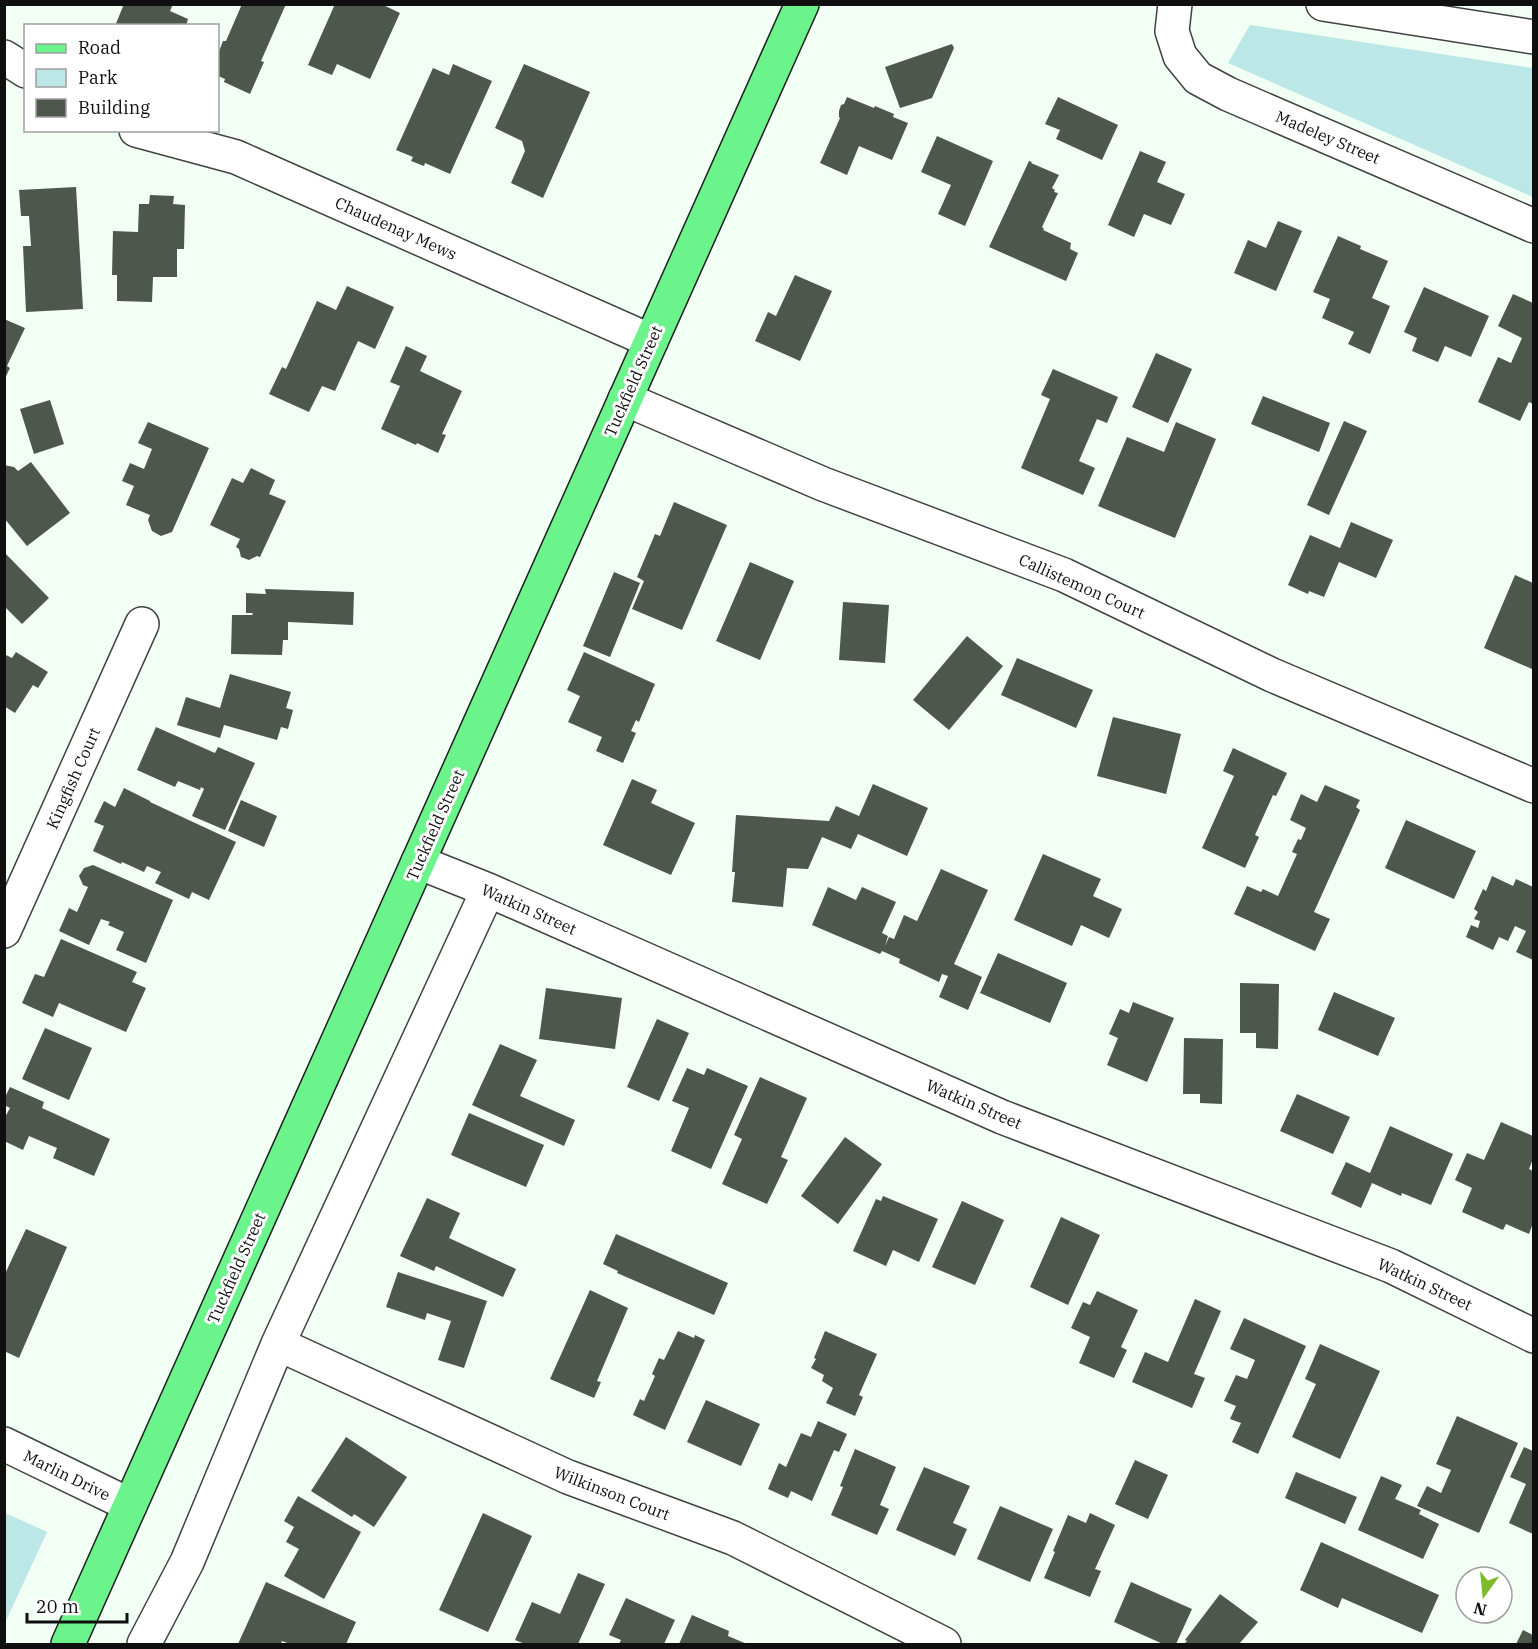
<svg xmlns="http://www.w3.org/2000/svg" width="1538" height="1649" font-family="'IBM Plex Serif',serif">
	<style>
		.green { fill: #bbe8e6 }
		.building { fill: #4d574b }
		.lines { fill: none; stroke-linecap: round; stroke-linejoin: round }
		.minor-casing { stroke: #424242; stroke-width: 36 }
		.major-casing { stroke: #202020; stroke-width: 36 }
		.minor { stroke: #fff; stroke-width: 33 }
		.major { stroke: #6bf48b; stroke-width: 33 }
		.labels { text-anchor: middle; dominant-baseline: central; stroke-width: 6; stroke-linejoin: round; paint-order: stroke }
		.street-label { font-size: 16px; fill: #0f0f0f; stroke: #fff }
	</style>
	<rect width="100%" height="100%" fill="#f1fff5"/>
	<path class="green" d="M1250 25 1533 68V197L1228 63Z
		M5 1513 47 1532 5 1623Z"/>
	<path class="building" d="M124 4H173L170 11 188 19 186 26H115Z
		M242 4 254 6 255 4H286L261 61 264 62 250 94 224 82 225 79 218 76V54L223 41H226Z
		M335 4H381L400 13 370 79 337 64 332 75 308 65Z
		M952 44 954 48 932 98 900 108 885 67Z
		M453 64 492 81 450 174 425 163 424 166 411 161 413 157 396 150 433 68 449 75Z
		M524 64 590 92 543 198 511 183 525 151 522 141 495 128Z
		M847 97 874 108 875 106 894 114 893 117 908 123 892 160 859 146 847 175 820 163 840 118 839 117V111L841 105 844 104Z
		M1058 97 1118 125 1102 160 1056 139 1060 130 1045 124Z
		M937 136 993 161 965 226 938 214 951 185 921 172Z
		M1140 151 1166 162 1157 182 1185 194 1171 225 1144 214 1134 237 1108 225Z
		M1029 161 1032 162 1031 163 1059 175 1052 188 1055 190 1054 192 1058 193 1042 227 1044 229 1043 230 1071 243 1070 249 1078 253 1066 281 989 247Z
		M76 187 83 309 26 312 23 246H31L29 216H21L19 190Z
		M150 195 174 196 173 204 185 205 184 249H177V277H153L152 302 117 301V275H112L113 231 138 232 139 204H149Z
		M1278 221 1302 231 1276 291 1234 273 1248 240 1266 248Z
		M1338 236 1361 246 1360 249 1388 261 1372 298 1390 306 1370 354 1348 344 1354 332 1322 318 1330 299 1313 292Z
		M795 275 832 291 800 361 755 341 768 312 776 316Z
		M347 286 394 307 375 349 358 341 335 391 322 386 309 412 269 394 282 367 286 369 317 301 336 310Z
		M1424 287 1489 316 1471 357 1445 346 1438 362 1412 351 1417 338 1404 332Z
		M1513 294 1533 303V404L1529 402 1520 421 1478 402 1498 357 1511 363 1522 338 1498 326Z
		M4 319 25 328 7 366 10 368 4 380Z
		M406 346 427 356 420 371 462 391 442 434 446 435 438 453 417 443 416 445 381 429 400 386 390 382Z
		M1156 353 1192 369 1168 423 1132 407Z
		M1053 369 1118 397 1107 423 1097 419 1079 461 1095 468 1083 495 1021 468 1050 399 1041 395Z
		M1263 396 1330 423 1319 452 1251 424Z
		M50 400 64 444 34 454 20 409Z
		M1344 421 1367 431 1329 515 1307 505Z
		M148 422 209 448 172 532 161 536 152 531 148 520 150 515 126 505 134 486 122 481 130 463 144 469 152 449 138 443Z
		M1176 422 1216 439 1175 538 1098 506 1127 437 1164 452Z
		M31 462 70 513 27 546 4 518V465L14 467 18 471Z
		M251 468 275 480 269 494 286 501 260 557 257 556 249 560 241 557 239 549 236 547 240 539 210 525 232 478 243 483Z
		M674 502 727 525 682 630 632 609 644 581 637 577 655 534 660 536Z
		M1351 522 1393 540 1376 578 1339 562 1324 597 1309 591 1308 594 1288 585 1310 535 1340 548Z
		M4 552 49 598 22 624 4 606Z
		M750 562 794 581 760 660 716 641Z
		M614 572 640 583 610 657 583 646Z
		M1515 575 1533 583V665L1532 669 1484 648Z
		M265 589 354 592 353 625 288 622V640H283L282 655 231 654 232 615H252L253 613H246V593L266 594Z
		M843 602 889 605 885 663 839 660Z
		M967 636 1003 666 949 730 913 700Z
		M16 652 48 672 38 688 33 685 15 713 4 706V654L12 658Z
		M584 652 655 684 639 722 636 720 631 731 636 733 623 763 596 751 602 737 568 722 580 696 567 690Z
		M1017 658 1093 690 1076 728 1001 695Z
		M230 674 291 692 286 708 293 710 288 729 281 727 277 740 224 725 220 738 177 725 186 697 220 708Z
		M1113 717 1181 734 1166 794 1097 776Z
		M156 727 215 753 218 747 255 763 225 830 192 816 204 789 201 787 200 790 178 781 175 787 137 770Z
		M1233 748 1287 773 1276 796 1273 795 1255 835 1259 837 1245 868 1202 848 1234 776 1223 771Z
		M632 779 657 790 651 803 695 823 671 875 603 845Z
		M873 784 928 808 907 856 858 834 851 849 822 837 808 869 787 868 783 907 732 902 735 872H732L736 815 829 821 836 806 859 816Z
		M1325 785 1360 800 1356 807 1360 810 1314 912 1330 919 1315 951 1234 914 1247 886 1261 892 1263 889 1278 896 1297 854 1292 852 1298 839 1301 840 1306 828 1290 820 1301 794 1317 802Z
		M124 788 150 801V802L236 842 209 900 192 892 189 899 155 883 161 872 147 866 144 872 122 862 121 864 93 851 104 826 94 822 104 801 115 807Z
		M241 800 277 816 264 847 228 831Z
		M1406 820 1476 851 1454 899 1385 868Z
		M1043 854 1101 879 1093 896 1122 909 1109 938 1081 925 1072 946 1014 920Z
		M93 865 173 900 146 963 116 950 124 932 108 925 110 922 101 919 89 945 59 931 69 908 77 912 88 887 83 885 79 876 84 868Z
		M941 869 988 890 954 964 982 977 968 1010 939 997 948 976 942 974 939 982 899 963 900 959 882 951 880 954 812 925 828 887 856 900 862 887 896 902 882 933 888 936 885 946 889 937 894 939 904 915 917 921Z
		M1492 876 1513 886 1516 879 1533 887V960L1516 952 1526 931 1515 926 1508 941 1499 937 1493 950 1466 937 1471 925 1478 928 1480 921 1474 919 1478 912 1474 909 1483 889 1486 891Z
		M61 939 137 972 132 982 146 988 126 1032 59 1003 53 1017 22 1003 35 974 44 977Z
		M998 953 1067 983 1050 1023 980 993Z
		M1240 983 1279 984 1278 1049 1256 1048V1033H1240Z
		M546 988 622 998 615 1049 539 1039Z
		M1334 992 1395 1018 1378 1056 1318 1030Z
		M1133 1002 1174 1018 1147 1082 1107 1065 1118 1038 1109 1034 1120 1009 1129 1013Z
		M657 1019 689 1033 659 1101 627 1087Z
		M45 1028 92 1048 69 1100 22 1079Z
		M1184 1038 1223 1039 1222 1104 1200 1103V1094H1183Z
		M500 1044 537 1060 520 1096 575 1120 564 1146 472 1105Z
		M687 1068 704 1075 707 1068 748 1086 711 1169 671 1151 689 1108 672 1101Z
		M760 1077 807 1098 781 1157 788 1160 767 1204 722 1184 742 1139 734 1135Z
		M10 1087 44 1102 42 1108 110 1139 94 1176 53 1158 57 1148 29 1136 23 1150 4 1141V1119L10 1108 4 1105V1099Z
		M1297 1094 1350 1117 1333 1154 1280 1131Z
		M469 1113 544 1145 526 1187 451 1155Z
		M1501 1122 1533 1136V1159L1529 1169 1533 1171V1223L1529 1234 1506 1224 1503 1230 1462 1212 1472 1188 1455 1180 1467 1153 1484 1160Z
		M1390 1126 1453 1154 1431 1205 1402 1193 1401 1196 1372 1183 1361 1208 1331 1194 1346 1162 1370 1173Z
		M845 1137 882 1164 838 1224 801 1196Z
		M883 1196 938 1219 919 1262 893 1250 886 1266 853 1251 876 1199 881 1201Z
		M427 1198 460 1213 449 1238 516 1269 503 1297 436 1266 434 1271 400 1256Z
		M962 1201 1004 1220 975 1285 932 1267Z
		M1061 1217 1100 1235 1068 1305 1030 1287Z
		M26 1229 67 1247 19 1358 4 1351V1276Z
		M616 1234 728 1283 714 1315 617 1273 618 1271 603 1264Z
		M398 1272 487 1301 464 1368 438 1360 451 1321 427 1313 425 1320 386 1307Z
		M590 1290 628 1308 597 1381 601 1382 594 1398 550 1379Z
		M1097 1291 1138 1310 1121 1347 1127 1350 1114 1378 1079 1363 1090 1337 1071 1328 1083 1302 1090 1305Z
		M1195 1299 1221 1311 1194 1374 1205 1378 1192 1408 1132 1382 1145 1352 1168 1362Z
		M1244 1318 1306 1346 1258 1454 1232 1442 1241 1423 1230 1419 1236 1406 1224 1401 1236 1375 1247 1379 1255 1360 1230 1349Z
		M678 1331 694 1338 695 1335 705 1340 665 1430 633 1415 640 1399 644 1401 655 1376 652 1374 659 1358 664 1360Z
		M825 1331 877 1354 859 1395 863 1397 855 1416 826 1403 833 1388 822 1381 824 1375 811 1368 816 1359 814 1358Z
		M1320 1344 1380 1371 1340 1459 1292 1437 1316 1384 1305 1379Z
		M706 1400 760 1424 741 1466 687 1442Z
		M1457 1416 1518 1443 1479 1533 1417 1506 1427 1486 1441 1493 1451 1470 1436 1464Z
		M818 1421 847 1434 839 1452 834 1450 812 1501 791 1491 788 1498 768 1489 779 1463 786 1467 801 1433 811 1437Z
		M346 1437 407 1477 374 1527 354 1514 352 1517 311 1491Z
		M1524 1447 1533 1451V1534L1509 1523 1526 1484 1510 1477Z
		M855 1449 896 1467 880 1505 889 1509 877 1535 831 1515 843 1487 840 1486Z
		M1135 1460 1168 1475 1148 1519 1115 1504Z
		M924 1467 970 1486 953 1523 967 1529 955 1556 896 1530Z
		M1296 1472 1357 1497 1345 1524 1285 1498Z
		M1381 1476 1402 1485 1395 1499 1421 1510 1419 1514 1439 1524 1423 1559 1358 1530Z
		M298 1496 361 1532 324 1599 284 1576 299 1549 286 1542 294 1527 284 1521Z
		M1000 1506 1053 1529 1030 1582 977 1559Z
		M483 1513 532 1536 488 1632 439 1610Z
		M1090 1513 1115 1525 1095 1569 1101 1571 1090 1597 1044 1578 1055 1552 1053 1551 1068 1515 1086 1523Z
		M1321 1542 1439 1595 1422 1633 1342 1598 1338 1608 1300 1590Z
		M578 1573 605 1584 578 1644H525L515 1640 532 1602 560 1614Z
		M266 1582 356 1622 346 1644H290L282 1641 281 1644H238Z
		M1131 1582 1192 1609 1176 1644H1163L1114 1622Z
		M1220 1594 1258 1622 1239 1644H1184L1187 1641 1185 1640Z
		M626 1598 675 1620 664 1644H619L621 1640 609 1635Z
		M692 1615 729 1631 728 1636 747 1644H679Z
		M1523 1630 1533 1635V1644H1516Z"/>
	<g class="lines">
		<defs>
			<path id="minor" d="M1175 4 1172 31 1180 56 1198 78 1228 94 1534 226
				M1323 4 1534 37
				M4 57 26 71
				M136 130 236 157 651 341
				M625 399 823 484 1064 575 1272 675 1534 786
				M418 862 488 890 1002 1117 1391 1266 1534 1336
				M4 931 142 624
				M278 1344 568 1477 733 1538 944 1644
				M4 1444 130 1505
				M144 1644 187 1562 278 1344 488 890"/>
			<path id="major" d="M68 1644 802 4"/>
		</defs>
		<use href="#minor" class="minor-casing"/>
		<use href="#major" class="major-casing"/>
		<use href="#minor" class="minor"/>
		<use href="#major" class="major"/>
	</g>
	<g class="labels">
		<g class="street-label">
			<text transform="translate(1328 137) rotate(23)">Madeley Street</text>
			<text transform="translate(396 228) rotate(24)">Chaudenay Mews</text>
			<text transform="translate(633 381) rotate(-66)">Tuckfield Street</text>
			<text transform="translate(1082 586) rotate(24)">Callistemon Court</text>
			<text transform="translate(73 778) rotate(-66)">Kingfish Court</text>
			<text transform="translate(435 825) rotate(-66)">Tuckfield Street</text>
			<text transform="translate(529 909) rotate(24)">Watkin Street</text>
			<text transform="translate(974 1104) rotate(23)">Watkin Street</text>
			<text transform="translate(236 1268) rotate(-66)">Tuckfield Street</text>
			<text transform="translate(1425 1284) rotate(25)">Watkin Street</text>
			<text transform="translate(67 1475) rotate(26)">Marlin Drive</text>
			<text transform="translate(612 1493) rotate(21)">Wilkinson Court</text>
		</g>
	</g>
	<rect width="1538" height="1649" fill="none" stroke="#0f0f0f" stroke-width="12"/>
	<rect x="24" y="24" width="195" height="108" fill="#ffffff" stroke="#9f9f9f" stroke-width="1.5"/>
	<rect x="36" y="44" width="30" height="9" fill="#6bf48b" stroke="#9f9f9f" stroke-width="1.5"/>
	<text x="78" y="54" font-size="18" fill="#0f0f0f">Road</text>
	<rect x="36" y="69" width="30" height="18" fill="#bbe8e6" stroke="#9f9f9f" stroke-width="1.5"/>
	<text x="78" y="84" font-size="18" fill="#0f0f0f">Park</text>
	<rect x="36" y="99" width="30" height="18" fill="#4d574b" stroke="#9f9f9f" stroke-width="1.5"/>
	<text x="78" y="114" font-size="18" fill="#0f0f0f">Building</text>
	<g transform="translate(1484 1595) rotate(195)"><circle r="28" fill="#ffffff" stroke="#9f9f9f" stroke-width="1.5"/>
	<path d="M0-4.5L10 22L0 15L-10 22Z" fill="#7dbb2a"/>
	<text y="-9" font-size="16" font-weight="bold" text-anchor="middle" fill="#0f0f0f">N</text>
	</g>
	<path d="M27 1613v9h100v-9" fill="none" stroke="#0f0f0f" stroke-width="3"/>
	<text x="36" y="1613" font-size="18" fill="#0f0f0f" stroke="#ffffff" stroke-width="4.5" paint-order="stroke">20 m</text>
</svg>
